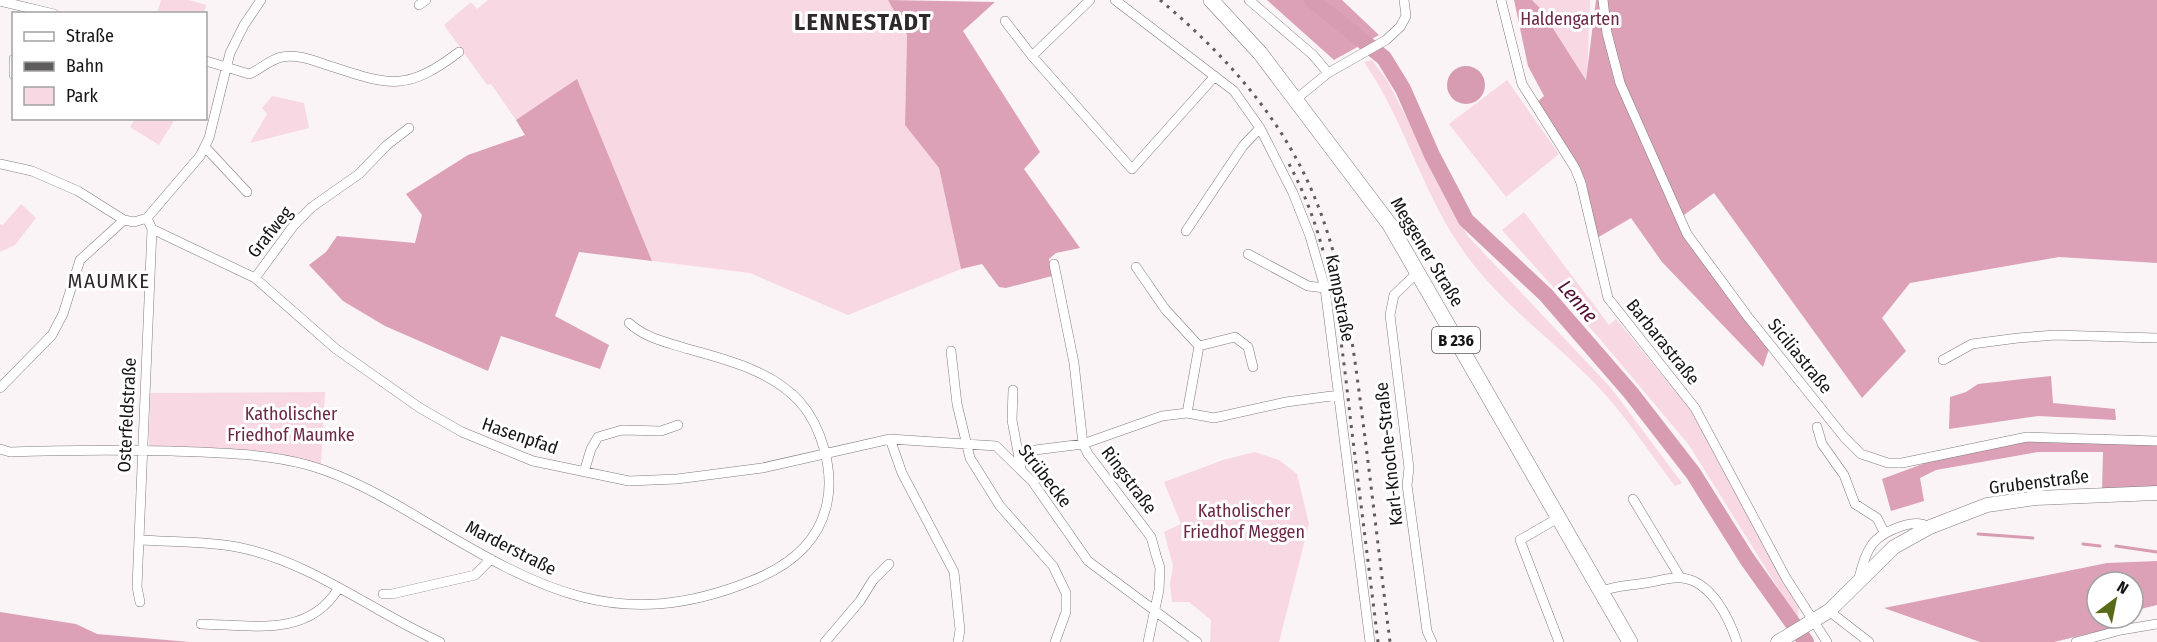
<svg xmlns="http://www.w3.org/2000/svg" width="2157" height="642" font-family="'Fira Sans Condensed',sans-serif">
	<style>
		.green { fill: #f8d8e3 }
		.forest { fill: #dca1b7 }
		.water { fill: #d79cb2 }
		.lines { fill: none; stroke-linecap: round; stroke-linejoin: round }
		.stream { stroke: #d79cb2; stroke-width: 3 }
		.river { stroke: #d79cb2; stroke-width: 16 }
		.street-casing { stroke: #807c7d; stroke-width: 10 }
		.secondary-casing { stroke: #807c7d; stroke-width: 15 }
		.primary-casing { stroke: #807c7d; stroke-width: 16 }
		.street { stroke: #fff; stroke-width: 9 }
		.secondary { stroke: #fff; stroke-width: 14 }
		.primary { stroke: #fff; stroke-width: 15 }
		.rail { stroke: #5f5c5d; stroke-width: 3; stroke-dasharray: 3 6; stroke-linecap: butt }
		.labels { text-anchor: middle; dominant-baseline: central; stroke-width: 6; stroke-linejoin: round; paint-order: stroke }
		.shield { fill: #fff; stroke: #5c5a5b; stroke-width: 1.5 }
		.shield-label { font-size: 16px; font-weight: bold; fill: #161415 }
		.park-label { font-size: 18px; fill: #6d2747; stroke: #fff }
		.street-label { font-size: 18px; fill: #161415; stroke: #fff }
		.water-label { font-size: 20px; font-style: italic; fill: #520d30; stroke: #fff }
		.quarter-label { font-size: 21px; letter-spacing: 1.5px; fill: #2e2a2b; stroke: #fff }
		.district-label { font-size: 24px; font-weight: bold; letter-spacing: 1.5px; fill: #2e2a2b; stroke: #fff }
	</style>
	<rect width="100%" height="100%" fill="#faf4f6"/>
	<path class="green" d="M161 0H189L206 5 204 13H157Z
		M488 0H888L907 35 905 125 939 168 961 269 848 315 750 273 652 261 577 80 516 120 491 84 487 85 444 25 471 2 477 9Z
		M1532 0H1590L1587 81 1540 8Z
		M1372 60 1387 80 1467 235 1611 388 1682 483 1675 486C1651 455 1629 421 1603 392 1556 341 1496 302 1458 243 1420 186 1403 118 1364 62Z
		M1507 80 1559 154 1506 197 1449 124Z
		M272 96 304 103 309 128 250 143 267 114 262 108Z
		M135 119 173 118 175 119 159 145 130 127Z
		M21 204 36 218 15 245 0 252V224L3 225Z
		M1524 212 1609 325 1616 319 1689 408 1716 452 1757 534 1799 604 1798 620 1689 445 1599 338 1502 230Z
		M325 392 321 464 272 453 149 446 150 393Z
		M1255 452 1279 460 1297 474 1309 524 1279 642H1210L1211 620 1189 602H1172L1170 584 1173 566 1164 532 1181 524 1164 482 1223 460Z"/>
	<path class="forest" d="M888 0 995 2 963 31 1040 152 1024 169 1080 248 1056 253 1049 259 1052 276 1006 288 999 287 982 264 961 269 939 168 905 125 907 35Z
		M1267 0H1342L1379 35 1334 60Z
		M1514 0H1532L1540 8 1586 80 1596 0H2157V263L2059 257 1910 283 1882 318 1906 351 1862 398 1714 193 1677 220 1769 349 1763 367 1662 262 1631 218 1597 238 1586 182 1535 104 1544 96 1528 66Z
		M577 79 652 261 579 252 555 316 609 345 600 369 501 336 488 371 385 326 343 301 309 265 326 252 337 236 415 243 422 215 406 194 468 155 525 135 516 120Z
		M2051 376 2053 403 2115 409 2116 420 2038 416 1949 429 1950 397 1966 392 1978 384Z
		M2032 440 2157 443V489H2102L2103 452H2038L1936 470 1920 478 1924 501 1891 511 1882 479 1928 462Z
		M2157 561V605L2133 611V582H2097V618H2126L2125 625 2054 642H1980L1884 608 2107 563Z
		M0 612 76 624 97 634 190 642H0Z"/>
	<path class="water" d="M1447 85a19 19 0 1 1 38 0a19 19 0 1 1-38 0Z"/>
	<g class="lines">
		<path class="stream" d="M1978 534 2033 538
			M2083 544 2100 546
			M2116 546 2157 552"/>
		<path class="river" d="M1312 0 1384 58 1403 89 1432 155 1466 220 1546 295 1631 393 1693 473 1747 559 1806 642"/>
		<defs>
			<path id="street" d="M1115 0 1234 91 1260 128 1293 193 1310 236 1325 288 1370 642
				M1249 0 1313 55 1328 73
				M1501 0 1522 84 1575 168 1581 183 1608 298 1695 408 1786 578 1827 642
				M1603 0 1607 33 1620 83 1687 234 1748 317 1844 437 1861 454 1888 463H1902L2027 437 2157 441
				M0 1 54 14
				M419 5 426 0
				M1005 21 1032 56 1132 169 1215 76
				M1032 56 1090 0
				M14 59V75
				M206 61 249 74C260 70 270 59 282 57 297 54 312 60 327 65 388 85 405 93 459 52
				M1295 100 1328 73 1386 40 1400 27 1406 16 1404 0
				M205 147 247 192
				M0 164 32 171 78 191 124 220 134 222 147 218 200 156 209 138 230 53 244 25 261 0
				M147 218 152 229 255 278 336 349 420 408 462 432 533 461 629 481 677 479 762 468 890 439 996 446 1032 481 1088 561 1197 642
				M1186 231 1243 146 1260 128
				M1248 254 1308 286 1325 288
				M1054 264 1074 363 1083 444 1088 454 1151 537 1156 555 1160 568 1159 590 1148 642
				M1136 267 1165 309 1199 346
				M1417 273 1394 295 1390 315 1409 468 1407 485 1427 631 1432 642
				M255 278 294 225 312 207 359 174 387 145 409 128
				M951 351 957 404 970 458 1000 506 1053 566 1066 593V612L1055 642
				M1943 360 1972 344 2018 338 2055 335 2157 338
				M0 388 52 335 63 314 80 260 124 220
				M1013 390 1012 420 1021 469
				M1187 413 1199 346 1235 337 1248 347 1253 367
				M1817 427 1822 444 1844 475 1855 504 1877 518 1884 532
				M890 439 902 473 954 572 960 630 958 642
				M0 449 10 452C64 450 117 450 172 451 218 453 264 453 308 465 350 477 389 500 426 522 540 590 619 634 751 581 787 567 819 543 827 503 834 471 822 427 800 402 772 371 728 360 688 349 666 342 647 339 629 323
				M1035 450 1083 444 1162 416 1187 413 1214 418 1286 402 1339 395
				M584 472 591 449 598 437 622 430 661 431 678 425
				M1633 499 1680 577
				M1558 518 1520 540 1559 642
				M140 540C172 542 205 541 237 547 310 561 373 612 440 642
				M1858 581C1867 550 1869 537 1902 526 1912 523 1920 522 1930 527
				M1600 592C1616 585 1629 586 1645 583 1657 582 1671 576 1682 578 1711 581 1729 618 1737 642
				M383 594H392L475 575 491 559
				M140 602 137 587 152 229
				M1829 611 1869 642
				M201 624C251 625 308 638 338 589
				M825 642 860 601 873 580 889 564
				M2076 642 2121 630 2157 624"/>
			<path id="secondary" d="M1778 642 1829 611 1894 547 1930 527 1987 505 2036 498 2157 493"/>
			<path id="primary" d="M1211 0 1260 53 1390 225 1630 642"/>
		</defs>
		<use href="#street" class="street-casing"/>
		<use href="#secondary" class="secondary-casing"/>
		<use href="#primary" class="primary-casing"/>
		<use href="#street" class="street"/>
		<use href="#secondary" class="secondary"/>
		<use href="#primary" class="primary"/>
		<path class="rail" d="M1160 0C1220 50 1275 110 1308 182 1344 261 1353 345 1364 430 1373 500 1381 571 1390 642
			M1289 164C1332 243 1341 336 1351 424 1360 497 1369 569 1378 642"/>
	</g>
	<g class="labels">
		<rect class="shield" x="1432" y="327" width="48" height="26" rx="4.5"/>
		<g class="shield-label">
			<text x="1456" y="340">B 236</text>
		</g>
		<g class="park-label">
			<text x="1570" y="19">Haldengarten</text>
			<text x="291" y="414">Katholischer<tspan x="291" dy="21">Friedhof Maumke</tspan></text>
			<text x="1244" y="511">Katholischer<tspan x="1244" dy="21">Friedhof Meggen</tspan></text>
		</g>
		<g class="street-label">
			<text transform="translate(270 232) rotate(-51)">Grafweg</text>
			<text transform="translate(1427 252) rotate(59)">Meggener Straße</text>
			<text transform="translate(1340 298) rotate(79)">Kampstraße</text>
			<text transform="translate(1663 342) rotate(51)">Barbarastraße</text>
			<text transform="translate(1800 356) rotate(51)">Siciliastraße</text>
			<text transform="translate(127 415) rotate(-87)">Osterfeldstraße</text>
			<text transform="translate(520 436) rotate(19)">Hasenpfad</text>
			<text transform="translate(1389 454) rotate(-96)">Karl-Knoche-Straße</text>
			<text transform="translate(1045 476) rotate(52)">Strübecke</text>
			<text transform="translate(1129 480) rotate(53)">Ringstraße</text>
			<text transform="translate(2039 482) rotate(-7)">Grubenstraße</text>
			<text transform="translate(511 548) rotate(27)">Marderstraße</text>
		</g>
		<g class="water-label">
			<text transform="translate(1578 301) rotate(49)">Lenne</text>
		</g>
		<g class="quarter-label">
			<text x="109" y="281">MAUMKE</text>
		</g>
		<g class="district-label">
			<text x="863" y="22">LENNESTADT</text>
		</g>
	</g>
	<rect x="12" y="12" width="195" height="108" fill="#ffffff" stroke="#a2a1a1" stroke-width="1.5"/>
	<rect x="24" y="32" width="30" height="9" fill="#ffffff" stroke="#a2a1a1" stroke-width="1.5"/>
	<text x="66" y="42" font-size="18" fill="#161415">Straße</text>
	<rect x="24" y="62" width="30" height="9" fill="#5f5c5d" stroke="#a2a1a1" stroke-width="1.5"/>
	<text x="66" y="72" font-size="18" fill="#161415">Bahn</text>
	<rect x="24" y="87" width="30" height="18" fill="#f8d8e3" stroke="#a2a1a1" stroke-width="1.5"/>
	<text x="66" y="102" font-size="18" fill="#161415">Park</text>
	<g transform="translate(2115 600) rotate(32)"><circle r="28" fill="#ffffff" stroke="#a2a1a1" stroke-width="1.5"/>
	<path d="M0-4.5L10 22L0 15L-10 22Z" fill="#576a17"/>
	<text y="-9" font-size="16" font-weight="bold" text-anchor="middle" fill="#161415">N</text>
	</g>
</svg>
